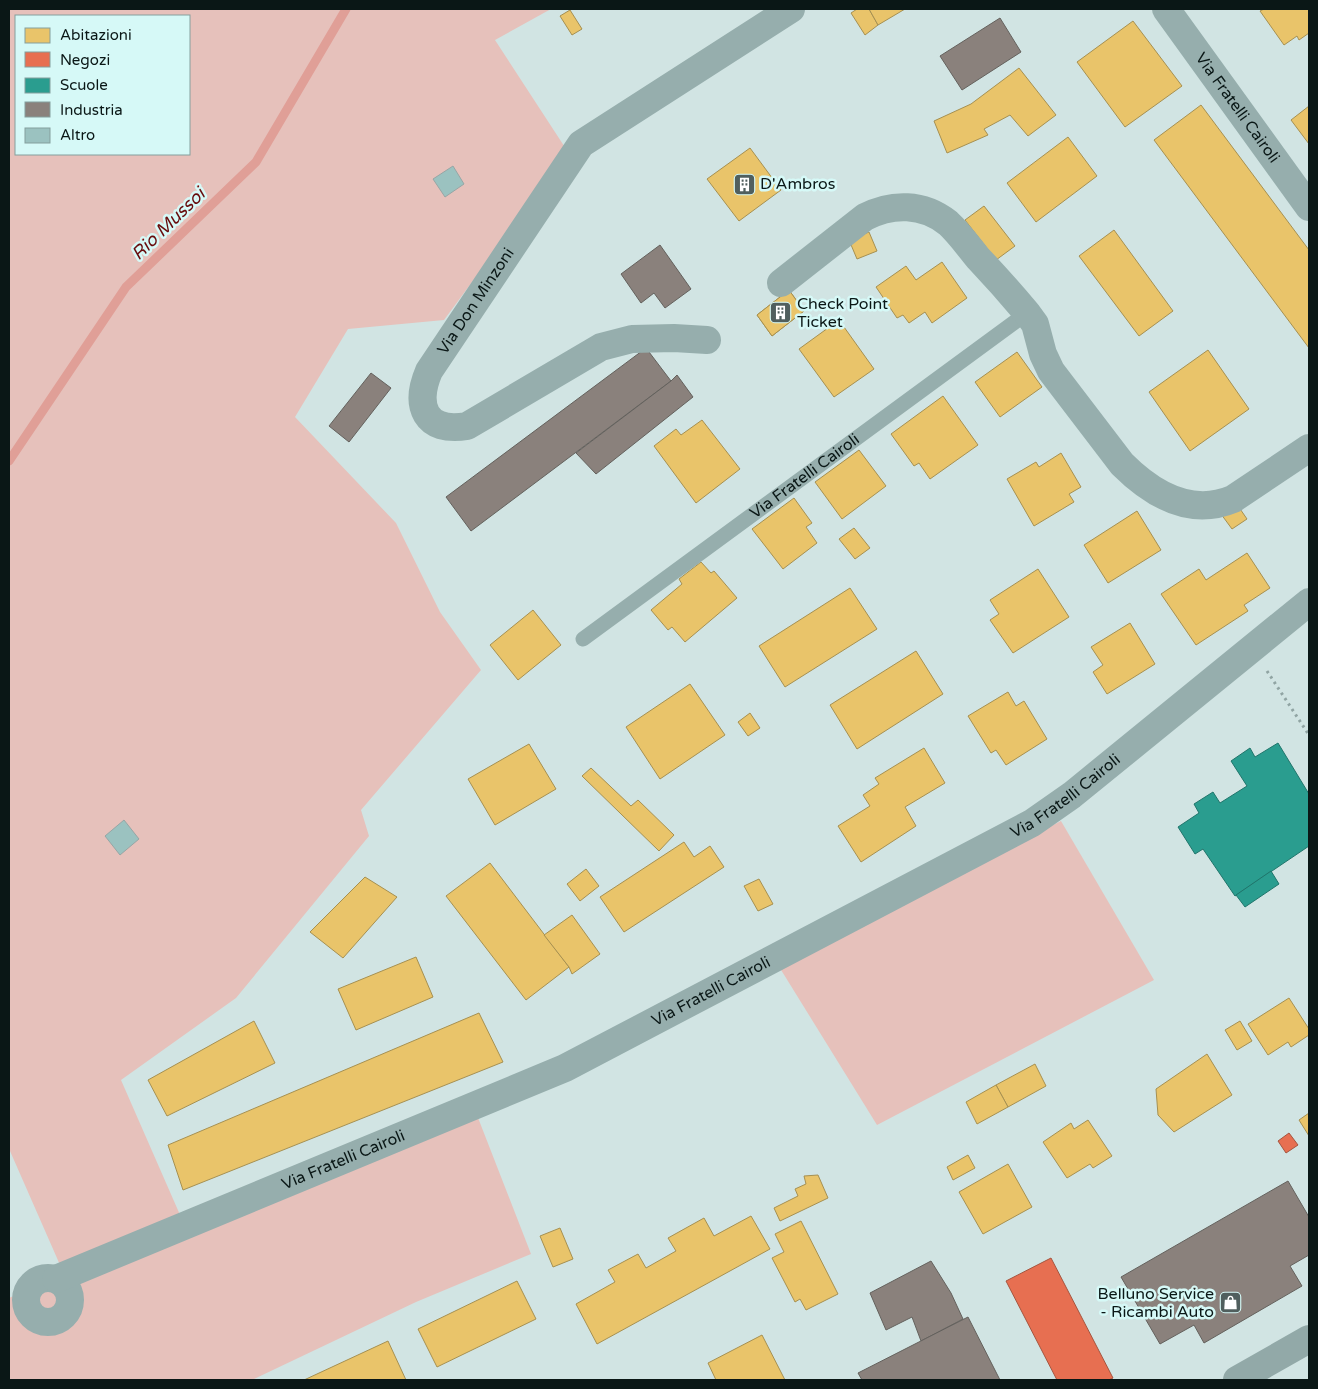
<svg xmlns="http://www.w3.org/2000/svg" width="1318" height="1389" font-family="'Varela Round',sans-serif">
<style>
.green{fill:#e6c1bb;fill-rule:evenodd}
.homes{fill:#e9c46a;stroke:#a69051}
.shops{fill:#e76f51;stroke:#a5553f}
.schools{fill:#2a9d8f;stroke:#20756b}
.industry{fill:#8a817c;stroke:#64615d}
.lines{fill:none;stroke-linecap:round;stroke-linejoin:round}
.stream{stroke:#e09f97;stroke-width:9}
.building{fill:#9bc2c0;stroke:#97a6a5}
.path{stroke:#90a4a3;stroke-width:3;stroke-dasharray:2.5 4;stroke-linecap:butt}
.service{stroke:#96aead;stroke-width:15}
.minor{stroke:#96aead;stroke-width:28}
.primary{stroke:#92a9a8;stroke-width:28}
.labels{text-anchor:middle;dominant-baseline:central;stroke-width:5;stroke-linejoin:round;paint-order:stroke}
.street-label{font-size:16px;fill:#0a1716;stroke:#d6f9f7}
.poi-label{font-size:16px;fill:#0a1716;stroke:#d6f9f7;text-anchor:start}
.water-label{font-size:18px;font-style:italic;fill:#680b0c;stroke:#d6f9f7}
</style>
<rect width="100%" height="100%" fill="#d1e4e3"/>
<g class="green">
<path d="M9 9H551L495 40 568 152 444 320 348 329 295 417 396 523 440 612 481 670 361 810 369 836 236 998 121 1080 184 1224 475 1110 531 1254 416 1302 252 1380H9V1298L64 1274 10 1151 9 1152V1006L10 1005 9 1002ZM16 16H189V154H16Z"/>
<polygon points="1061,821 1154,980 877,1125 778,965"/>
</g>
<g class="homes">
<polygon points="857,9 869,9 878,25 865,35 851,13"/>
<polygon points="869,9 905,9 878,25"/>
<polygon points="1264,9 1309,9 1309,33 1299,40 1297,36 1284,45 1260,11"/>
<polygon points="570,10 582,29 572,35 560,16"/>
<polygon points="1133,21 1182,86 1125,127 1077,62"/>
<polygon points="1019,68 1056,115 1028,136 1010,115 984,129 988,135 947,153 934,121 971,104"/>
<polygon points="1201,105 1309,250 1309,348 1154,140"/>
<polygon points="1309,106 1309,144 1291,120"/>
<polygon points="1068,137 1097,176 1036,222 1007,183"/>
<polygon points="750,148 781,190 739,221 707,179"/>
<polygon points="984,206 1015,246 996,260 965,220"/>
<polygon points="1114,230 1173,311 1139,336 1079,256"/>
<polygon points="869,232 877,251 857,259 849,240"/>
<polygon points="942,262 967,298 932,323 925,312 909,323 903,315 897,318 876,287 906,266 916,280"/>
<polygon points="789,290 804,311 772,336 757,315"/>
<polygon points="789,290 804,311 772,336 757,315"/>
<polygon points="839,320 874,369 834,397 799,349"/>
<polygon points="1208,350 1249,409 1190,451 1149,392"/>
<polygon points="1017,352 1042,387 1000,417 975,382"/>
<polygon points="943,396 978,445 930,479 919,463 914,466 891,434"/>
<polygon points="702,420 740,469 696,503 654,446 676,429 681,435"/>
<polygon points="859,450 886,486 842,519 815,482"/>
<polygon points="1061,453 1081,487 1069,494 1074,502 1034,526 1007,479 1036,462 1039,467"/>
<polygon points="794,498 812,523 806,527 817,543 783,569 752,529"/>
<polygon points="1236,503 1247,519 1232,529 1221,514"/>
<polygon points="1137,511 1161,550 1108,583 1084,545"/>
<polygon points="854,528 870,548 855,559 839,539"/>
<polygon points="1247,553 1270,588 1244,605 1248,611 1196,645 1161,594 1199,569 1206,580"/>
<polygon points="701,562 711,573 714,571 737,598 685,642 672,627 668,630 651,610 682,584 679,579"/>
<polygon points="1038,569 1069,617 1013,653 990,620 999,614 990,600"/>
<polygon points="850,588 877,629 785,687 759,646"/>
<polygon points="533,610 561,645 518,680 490,645"/>
<polygon points="1130,623 1155,664 1107,694 1093,672 1103,665 1091,647"/>
<polygon points="916,651 943,694 857,749 830,705"/>
<polygon points="690,684 725,735 660,779 626,727"/>
<polygon points="1008,692 1016,706 1024,701 1047,739 1006,765 996,750 991,753 968,716"/>
<polygon points="750,713 760,728 748,736 738,722"/>
<polygon points="529,744 556,789 495,825 468,779"/>
<polygon points="924,748 945,783 905,807 916,826 861,862 838,826 870,806 863,795 879,784 875,778"/>
<polygon points="591,768 631,806 638,800 674,835 659,851 582,776"/>
<polygon points="684,842 694,857 710,846 724,867 624,932 600,897"/>
<polygon points="490,863 569,967 526,1000 446,896"/>
<polygon points="586,869 599,886 580,901 567,884"/>
<polygon points="365,877 397,897 343,958 310,932"/>
<polygon points="759,879 773,904 758,911 744,886"/>
<polygon points="572,915 600,954 572,974 569,967 544,935"/>
<polygon points="416,957 433,997 356,1030 338,989"/>
<polygon points="1289,998 1309,1029 1309,1035 1291,1047 1288,1042 1268,1055 1248,1024"/>
<polygon points="479,1013 503,1062 183,1190 168,1145"/>
<polygon points="254,1021 275,1063 167,1116 148,1080"/>
<polygon points="1240,1021 1252,1041 1237,1050 1225,1030"/>
<polygon points="1207,1054 1232,1095 1174,1132 1158,1115 1156,1089"/>
<polygon points="1035,1064 1046,1086 1008,1107 996,1085"/>
<polygon points="996,1085 1008,1107 977,1124 966,1102"/>
<polygon points="1309,1113 1309,1136 1299,1120"/>
<polygon points="1088,1120 1112,1156 1093,1168 1090,1164 1067,1178 1043,1142 1071,1123 1074,1129"/>
<polygon points="968,1155 975,1168 953,1180 947,1167"/>
<polygon points="1008,1164 1032,1207 983,1234 959,1192"/>
<polygon points="818,1175 828,1198 780,1221 774,1208 798,1196 795,1189 806,1184 804,1176"/>
<polygon points="751,1216 770,1249 597,1344 576,1304 615,1282 608,1270 638,1254 646,1268 676,1251 668,1238 704,1218 714,1236"/>
<polygon points="801,1221 838,1294 806,1310 800,1299 795,1302 772,1258 784,1252 775,1234"/>
<polygon points="560,1228 573,1259 553,1267 540,1236"/>
<polygon points="517,1281 536,1319 437,1367 418,1329"/>
<polygon points="762,1335 785,1380 716,1380 708,1363"/>
<polygon points="388,1341 406,1380 304,1380"/>
</g>
<g class="shops">
<polygon points="1289,1133 1298,1145 1286,1153 1278,1141"/>
<polygon points="1051,1258 1113,1378 1109,1380 1057,1380 1006,1281"/>
</g>
<g class="schools">
<polygon points="1278,743 1309,794 1309,846 1235,896 1203,849 1195,854 1178,827 1199,813 1194,804 1213,792 1220,803 1247,786 1231,761 1250,748 1255,757"/>
<polygon points="1271,871 1279,884 1245,907 1236,895"/>
</g>
<g class="industry">
<polygon points="1000,18 1021,52 962,90 940,56"/>
<polygon points="660,245 691,289 665,308 654,293 641,303 621,274"/>
<polygon points="646,348 671,381 471,531 446,497"/>
<polygon points="371,373 391,388 349,442 329,426"/>
<polygon points="677,375 693,397 596,474 576,453 671,381"/>
<polygon points="1288,1181 1309,1217 1309,1255 1290,1266 1302,1286 1204,1343 1194,1325 1160,1344 1121,1277"/>
<polygon points="931,1261 951,1293 963,1319 921,1341 912,1317 886,1330 870,1293"/>
<polygon points="968,1317 1000,1380 862,1380 858,1373"/>
</g>
<g class="lines">
<polyline class="stream" points="9,461 126,287 256,162 346,9"/>
</g>
<g class="building">
<polygon points="453,166 464,184 445,197 433,179"/>
<polygon points="124,820 139,839 120,855 105,836"/>
</g>
<g class="lines">
<polyline class="path" points="1267,671 1309,735"/>
<path class="service" id="s1" d="M583 639 1027 313"/>
<g class="minor">
<path id="s2" d="M1166 9 1309 207"/>
<path d="M781 283 865 217C892 203 923 203 948 223 959 233 969 247 978 258 995 276 1011 294 1027 313L1035 324 1043 354 1051 371 1122 464C1152 494 1190 517 1233 499L1309 448"/>
<path id="s3" d="M707 340 674 338 632 339 601 347 467 426C425 433 414 406 429 371L581 144 791 9"/>
<circle cx="48" cy="1300" r="22"/>
<path id="s4" d="M56 1279 565 1068 1032 823 1072 795 1309 602"/>
</g>
<polyline class="primary" points="1237,1380 1309,1339"/>
</g>
<defs>
<symbol id="building-square" viewBox="-11 -11 22 22"><rect x="-9" y="-9" width="18" height="18" rx="4" fill="#505f5e" stroke="#d6f9f7"/><path d="M-4-6H4V6H1V3H-1V6H-4ZM-2.5-4.3h1.7v1.8h-1.7ZM.8-4.3h1.7v1.8H.8ZM-2.5-1h1.7V.8h-1.7ZM.8-1h1.7V.8H.8Z" fill="#fff"/></symbol>
<symbol id="shop-square" viewBox="-11 -11 22 22"><rect x="-9" y="-9" width="18" height="18" rx="4" fill="#505f5e" stroke="#d6f9f7"/><path d="M-5-2.5h2.3a2.7 3.5 0 0 1 5.4 0H5L5.5 6h-11ZM-1.5-2.5h3a1.5 2.3 0 0 0-3 0Z" fill="#fff"/></symbol>
</defs>
<g fill-rule="evenodd">
<use href="#building-square" x="732" y="172" width="25" height="25"/>
<use href="#building-square" x="768" y="300" width="25" height="25"/>
<use href="#shop-square" x="1218" y="1290" width="25" height="25"/>
</g>
<g class="labels">
<g class="street-label">
<text stroke="none"><textPath href="#s2" startOffset="122">Via Fratelli Cairoli</textPath></text>
<text stroke="none"><textPath href="#s3" startOffset="436">Via Don Minzoni</textPath></text>
<text stroke="none"><textPath href="#s1" startOffset="275">Via Fratelli Cairoli</textPath></text>
<text stroke="none"><textPath href="#s4" startOffset="1121">Via Fratelli Cairoli</textPath></text>
<text stroke="none"><textPath href="#s4" startOffset="716">Via Fratelli Cairoli</textPath></text>
<text stroke="none"><textPath href="#s4" startOffset="311">Via Fratelli Cairoli</textPath></text>
</g>
<g class="poi-label">
<text x="760" y="184">D'Ambros</text>
<text x="797" y="304">Check Point<tspan x="797" dy="18">Ticket</tspan></text>
<text x="1214" y="1294" text-anchor="end">Belluno Service<tspan x="1214" dy="18">- Ricambi Auto</tspan></text>
</g>
<g class="water-label">
<text transform="translate(168 224) rotate(-44)">Rio Mussoi</text>
</g>
</g>
<rect width="1318" height="1389" fill="none" stroke="#0a1716" stroke-width="20"/>
<rect x="15" y="15" width="175" height="140" fill="#d6f9f7" stroke="#849f9d"/>
<rect x="25" y="28" width="25" height="15" fill="#e9c46a" stroke="#849f9d"/>
<text x="60" y="40" font-size="15" fill="#0a1716">Abitazioni</text>
<rect x="25" y="52" width="25" height="15" fill="#e76f51" stroke="#849f9d"/>
<text x="60" y="65" font-size="15" fill="#0a1716">Negozi</text>
<rect x="25" y="78" width="25" height="15" fill="#2a9d8f" stroke="#849f9d"/>
<text x="60" y="90" font-size="15" fill="#0a1716">Scuole</text>
<rect x="25" y="102" width="25" height="15" fill="#8a817c" stroke="#849f9d"/>
<text x="60" y="115" font-size="15" fill="#0a1716">Industria</text>
<rect x="25" y="128" width="25" height="15" fill="#9bc2c0" stroke="#849f9d"/>
<text x="60" y="140" font-size="15" fill="#0a1716">Altro</text>
</svg>
